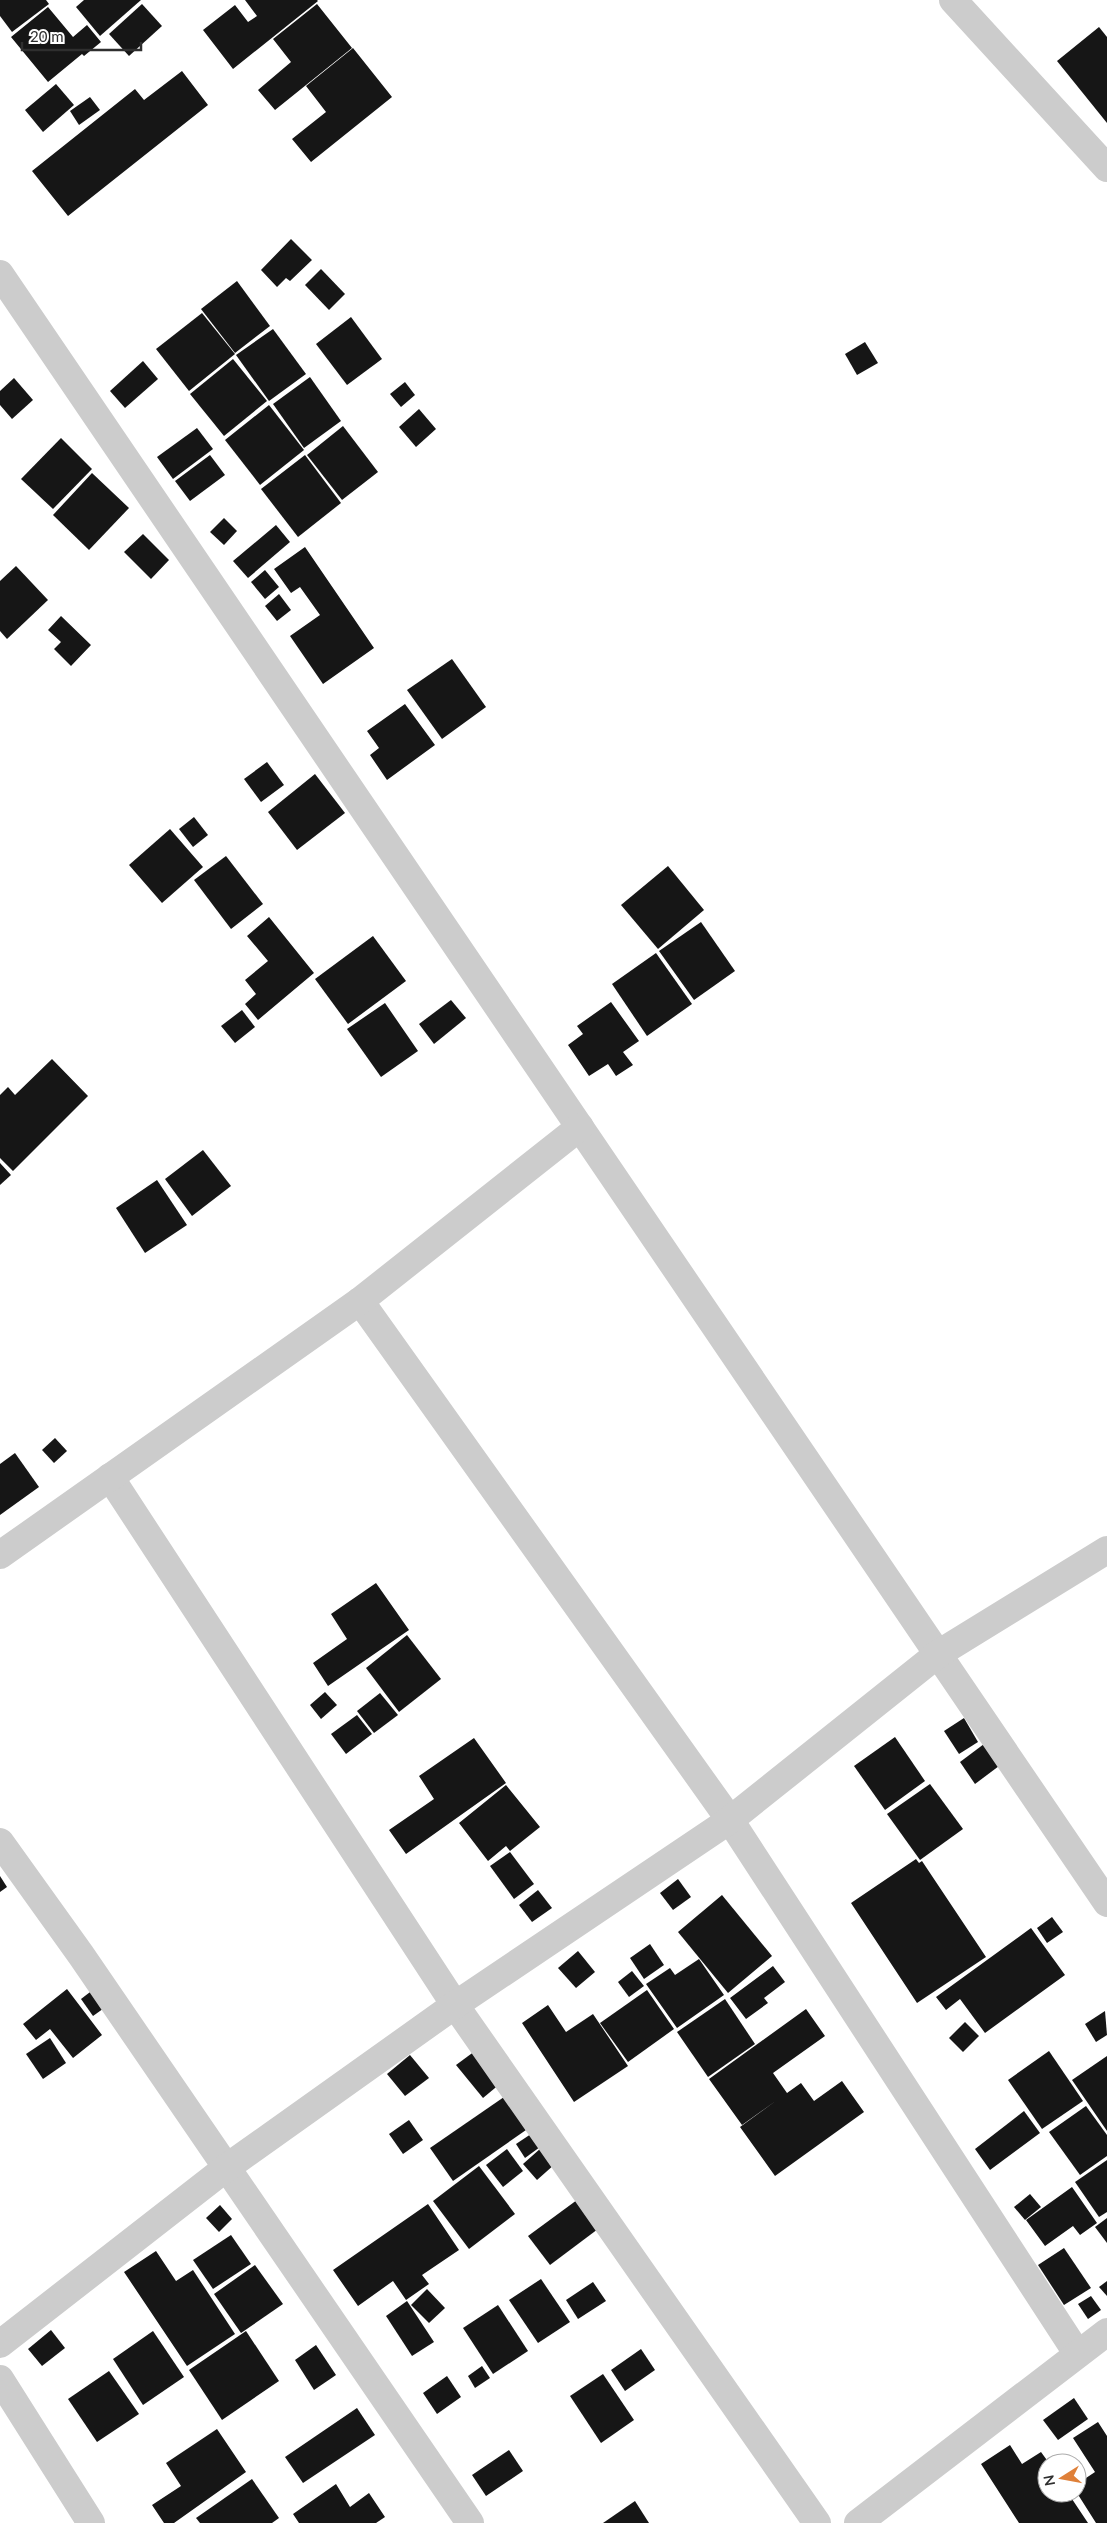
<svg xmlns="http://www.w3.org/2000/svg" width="1107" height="2523" font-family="Lato,sans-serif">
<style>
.building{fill:#161616}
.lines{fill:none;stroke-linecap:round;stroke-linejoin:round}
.street{stroke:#ccc;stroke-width:28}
</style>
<rect width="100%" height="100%" fill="#fff"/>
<g class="building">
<polygon points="0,0 46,0 49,4 12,32 0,16"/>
<polygon points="84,0 141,0 100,36 76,7"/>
<polygon points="245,0 317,0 318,1 233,69 203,30 235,5 248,22 257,16"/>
<polygon points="142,4 162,26 129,56 109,34"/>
<polygon points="317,4 352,48 275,110 258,90 291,62 273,39"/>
<polygon points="48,7 73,37 87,25 101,42 84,56 82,54 48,82 11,37"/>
<polygon points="1099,27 1107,37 1107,123 1057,61"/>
<polygon points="353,48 392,97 311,162 292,139 326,112 306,86"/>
<polygon points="182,71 208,105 68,216 32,171 135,89 144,100"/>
<polygon points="56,84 74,105 43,132 25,110"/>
<polygon points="90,97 100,110 79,125 70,111"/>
<polygon points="291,239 312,260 290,281 286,278 277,287 261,270"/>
<polygon points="321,269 345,294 329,310 305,285"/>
<polygon points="237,281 270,326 235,353 201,309"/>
<polygon points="202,313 235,354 189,391 156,349"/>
<polygon points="351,317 382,359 347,385 316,344"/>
<polygon points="273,329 306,374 269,401 236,355"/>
<polygon points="865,342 878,363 857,375 845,354"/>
<polygon points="233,359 267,401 224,436 190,394"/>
<polygon points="143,361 158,379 125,408 110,391"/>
<polygon points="310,377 341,421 304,448 273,404"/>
<polygon points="14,378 33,400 12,419 0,405 0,391"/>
<polygon points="405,382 415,395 401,407 390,394"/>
<polygon points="269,405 304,450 260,485 225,440"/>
<polygon points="419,409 436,429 416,447 399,427"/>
<polygon points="343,426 378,472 342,500 307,455"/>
<polygon points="197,428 213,449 173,479 157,457"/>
<polygon points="61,438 92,469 53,509 21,479"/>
<polygon points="210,455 225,475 190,501 175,481"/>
<polygon points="305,455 341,503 298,537 261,489"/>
<polygon points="92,473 129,508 89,550 53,515"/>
<polygon points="224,518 237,531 224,545 210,532"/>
<polygon points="276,525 290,542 248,578 233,561"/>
<polygon points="143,534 169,560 151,579 124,552"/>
<polygon points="305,547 374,648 323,684 290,636 320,615 300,587 291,593 274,569"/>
<polygon points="16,566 48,600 7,639 0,631 0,581"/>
<polygon points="265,570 279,587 265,599 251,582"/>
<polygon points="279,594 291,610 277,621 265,606"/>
<polygon points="61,616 91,645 71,666 54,649 61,642 48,630"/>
<polygon points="452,659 486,707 442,739 407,690"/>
<polygon points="405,704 435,745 387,780 370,755 379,748 367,731"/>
<polygon points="267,762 284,785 261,802 244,779"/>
<polygon points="315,774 345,813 297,850 268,812"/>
<polygon points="194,817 208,835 193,847 179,829"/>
<polygon points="170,829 203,867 162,903 129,865"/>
<polygon points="226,856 263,904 231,929 194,880"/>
<polygon points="668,866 704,910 658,949 621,905"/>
<polygon points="269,917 314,973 258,1020 245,1004 256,994 245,980 268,961 247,936"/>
<polygon points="701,922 735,971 694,1000 659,951"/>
<polygon points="373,936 406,981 348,1024 315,979"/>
<polygon points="656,953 692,1004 647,1036 612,984"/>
<polygon points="451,1000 466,1018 434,1044 419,1024"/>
<polygon points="611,1002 639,1041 623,1052 633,1065 616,1076 608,1064 589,1076 568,1045 583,1034 577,1026"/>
<polygon points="385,1003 418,1051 381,1077 347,1029"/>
<polygon points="242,1010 255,1027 235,1043 221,1026"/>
<polygon points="52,1059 88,1096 13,1171 0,1158 0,1095 8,1087 15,1095"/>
<polygon points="203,1150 231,1186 192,1216 165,1179"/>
<polygon points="0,1163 11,1175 0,1185"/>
<polygon points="157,1180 187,1225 145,1253 116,1208"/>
<polygon points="55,1438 67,1451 54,1463 42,1450"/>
<polygon points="15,1453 39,1487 0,1515 0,1464"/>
<polygon points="376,1583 409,1630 328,1686 313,1663 347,1639 331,1614"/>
<polygon points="407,1635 441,1679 399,1712 366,1668"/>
<polygon points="325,1692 337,1705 321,1719 310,1705"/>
<polygon points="380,1693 398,1715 374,1733 357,1711"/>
<polygon points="357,1715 372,1734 346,1754 331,1734"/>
<polygon points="964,1718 978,1742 959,1754 944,1731"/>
<polygon points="895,1737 925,1781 885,1810 854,1766"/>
<polygon points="474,1738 506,1783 406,1854 389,1830 434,1799 419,1776"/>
<polygon points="984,1744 999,1766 975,1784 960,1762"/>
<polygon points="930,1784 963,1829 920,1860 887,1814"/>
<polygon points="506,1785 540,1827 510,1851 506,1846 488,1861 459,1823"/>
<polygon points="510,1852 534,1884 514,1899 490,1866"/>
<polygon points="916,1859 919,1863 922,1861 986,1957 917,2003 851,1903"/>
<polygon points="0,1876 7,1887 0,1892"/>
<polygon points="678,1879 691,1897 673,1910 660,1893"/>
<polygon points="538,1890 552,1908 532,1922 519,1905"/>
<polygon points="722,1895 772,1956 728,1993 678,1932"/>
<polygon points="1052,1917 1063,1932 1047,1943 1037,1928"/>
<polygon points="1031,1928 1065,1975 985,2033 960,1999 946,2010 936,1997"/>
<polygon points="650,1944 664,1965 644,1979 630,1958"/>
<polygon points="578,1951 595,1972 576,1988 558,1968"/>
<polygon points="699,1959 724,1995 677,2028 646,1984 670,1968 675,1975"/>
<polygon points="773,1966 785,1982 764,1998 768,2003 746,2019 730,1998"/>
<polygon points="632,1971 644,1986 629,1997 618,1982"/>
<polygon points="67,1989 102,2035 73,2058 50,2029 36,2040 23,2024"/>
<polygon points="94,1989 107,2006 93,2016 81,1999"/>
<polygon points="647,1990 674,2029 628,2062 600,2023"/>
<polygon points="725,1999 755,2044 708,2077 677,2032"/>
<polygon points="548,2005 566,2032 593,2014 628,2066 574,2102 522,2023"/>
<polygon points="806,2009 825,2036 773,2073 787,2093 801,2083 814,2101 842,2081 864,2112 775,2176 740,2127 777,2100 742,2125 709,2079"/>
<polygon points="1105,2011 1107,2035 1096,2042 1085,2024"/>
<polygon points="965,2022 979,2036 963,2052 949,2038"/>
<polygon points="50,2038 66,2063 43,2079 26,2054"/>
<polygon points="475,2051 501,2083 483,2098 456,2065"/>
<polygon points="1049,2051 1083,2101 1042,2129 1008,2080"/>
<polygon points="410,2055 429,2078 405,2096 387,2074"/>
<polygon points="1107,2056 1107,2131 1072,2080"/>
<polygon points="504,2097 526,2130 453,2181 430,2148"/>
<polygon points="1086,2106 1107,2135 1107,2156 1080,2175 1049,2132"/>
<polygon points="1024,2111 1040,2133 990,2170 975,2149"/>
<polygon points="409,2120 423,2140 403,2154 389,2134"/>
<polygon points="531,2134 540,2147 525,2158 516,2144"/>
<polygon points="541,2148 555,2164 537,2180 523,2164"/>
<polygon points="507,2149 523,2171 503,2187 486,2165"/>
<polygon points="1107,2160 1107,2212 1099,2217 1075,2182"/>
<polygon points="479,2166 515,2214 469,2249 433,2201"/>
<polygon points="1072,2187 1097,2223 1080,2235 1073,2226 1045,2246 1026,2220"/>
<polygon points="1030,2194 1041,2207 1025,2220 1014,2207"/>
<polygon points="577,2200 598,2229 550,2265 528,2236"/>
<polygon points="428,2204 459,2250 422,2275 429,2284 406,2300 393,2281 358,2306 333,2270"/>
<polygon points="220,2205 232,2219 219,2232 206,2218"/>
<polygon points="1107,2218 1107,2243 1095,2227"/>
<polygon points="231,2235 251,2264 213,2289 193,2260"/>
<polygon points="1064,2248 1091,2288 1064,2305 1038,2265"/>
<polygon points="156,2251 176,2281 193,2270 235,2334 187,2366 124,2272"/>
<polygon points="255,2265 283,2304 241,2333 214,2294"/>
<polygon points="541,2279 570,2322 538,2343 509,2300"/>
<polygon points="1107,2281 1107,2296 1099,2287"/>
<polygon points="593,2282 606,2301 578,2319 566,2300"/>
<polygon points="427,2289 445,2308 429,2323 411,2305"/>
<polygon points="1091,2296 1101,2310 1088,2319 1078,2304"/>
<polygon points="407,2301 434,2342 412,2356 386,2316"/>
<polygon points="498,2305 528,2351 493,2374 463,2328"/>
<polygon points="51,2330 65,2348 42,2366 28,2349"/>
<polygon points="153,2331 184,2377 143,2405 113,2359"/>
<polygon points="246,2331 279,2381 222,2420 189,2370"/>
<polygon points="316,2345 336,2375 314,2390 295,2360"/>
<polygon points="641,2349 655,2370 625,2391 611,2370"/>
<polygon points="482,2366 490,2378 475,2388 468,2376"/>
<polygon points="109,2371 139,2414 97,2442 68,2399"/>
<polygon points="603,2374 634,2420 601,2443 570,2396"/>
<polygon points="447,2376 461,2397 437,2414 423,2393"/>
<polygon points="1074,2398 1088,2419 1058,2440 1043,2420"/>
<polygon points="357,2408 375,2435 303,2483 285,2457"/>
<polygon points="1098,2422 1107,2436 1107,2523 1096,2523 1077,2493 1077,2484 1095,2472 1073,2438"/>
<polygon points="217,2429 246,2472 174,2523 164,2523 152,2505 181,2486 166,2463"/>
<polygon points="1010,2445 1022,2464 1041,2452 1049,2463 1047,2463 1047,2493 1068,2493 1088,2523 1019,2523 981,2464"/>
<polygon points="509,2450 523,2471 486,2496 472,2475"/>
<polygon points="252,2479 279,2518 272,2523 200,2523 196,2518"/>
<polygon points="336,2484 350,2507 369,2493 385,2517 376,2523 299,2523 293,2514"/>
<polygon points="635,2501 649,2523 603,2523"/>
</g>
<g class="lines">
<g class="street">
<polyline points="953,0 1107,168"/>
<polyline points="0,274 1107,1903"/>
<polyline points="360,1301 730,1820 1077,2353"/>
<polyline points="110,1477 455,2005 817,2523"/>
<polyline points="0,1555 360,1301 580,1127"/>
<polyline points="0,1842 81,1955 470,2523"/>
<polyline points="0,2344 226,2168 455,2005 730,1820 938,1654 1107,1550"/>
<polyline points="0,2379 91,2523"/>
<polyline points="858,2523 1107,2332"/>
</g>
</g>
<g transform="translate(1062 2478) rotate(259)"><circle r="24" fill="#ffffff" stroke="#acacac"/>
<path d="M0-4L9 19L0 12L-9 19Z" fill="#df8039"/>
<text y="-8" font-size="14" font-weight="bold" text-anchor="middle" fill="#2f2f2f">N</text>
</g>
<path d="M22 42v8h119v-8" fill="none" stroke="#2f2f2f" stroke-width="2.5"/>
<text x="30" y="42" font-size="15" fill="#2f2f2f" stroke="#ffffff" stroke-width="4" paint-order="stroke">20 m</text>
</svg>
